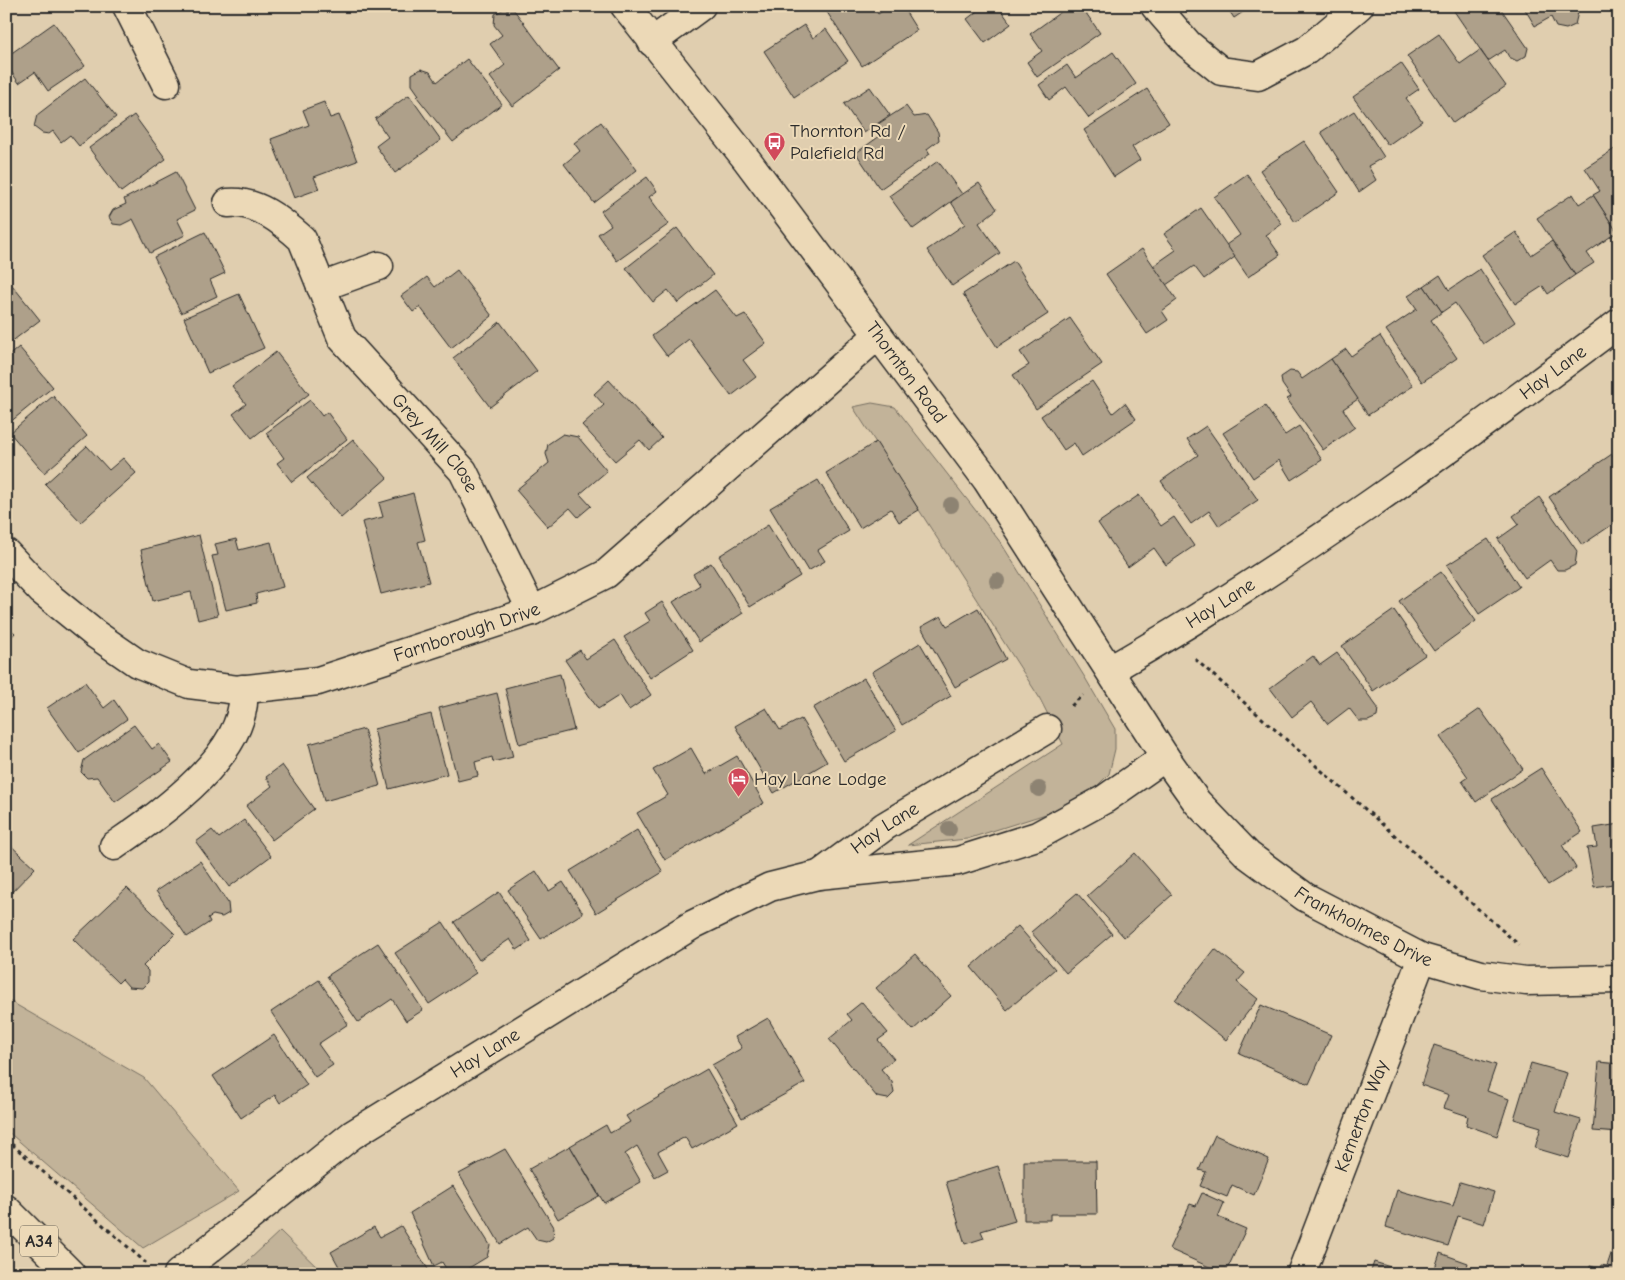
<svg xmlns="http://www.w3.org/2000/svg" width="1625" height="1280" font-family="'Comic Neue',sans-serif">
<style>
.green{fill:#c2b399;stroke:#766f62}
.building{fill:#aea08a;stroke:#2b2b2b}
.lines{fill:none;stroke-linecap:round;stroke-linejoin:round}
.minor-casing{stroke:#2b2b2b;stroke-width:31}
.highway-casing{stroke:#2b2b2b;stroke-width:31}
.path{stroke:#2b2b2b;stroke-width:3;stroke-dasharray:4 4;stroke-linecap:butt}
.minor{stroke:#ecd9b7;stroke-width:28}
.highway{stroke:#ecd9b7;stroke-width:28}
.tree{fill:#8d8372}
.labels{text-anchor:middle;dominant-baseline:central;stroke-width:4;stroke-linejoin:round;paint-order:stroke}
.shield{fill:#ecd9b7;stroke:#655f55;stroke-width:1}
.shield-label{font-size:18px;font-weight:bold;fill:#2b2b2b}
.poi-label{font-size:19px;fill:#2b2b2b;stroke:#ecd9b7;text-anchor:start}
.street-label{font-size:19px;fill:#2b2b2b;stroke:#ecd9b7}
</style>
<rect width="100%" height="100%" fill="#e0ceaf"/>
<filter id="ink" filterUnits="userSpaceOnUse"><feTurbulence type="fractalNoise" baseFrequency=".02" numOctaves="2"/><feDisplacementMap in="SourceGraphic" scale="10" xChannelSelector="R" yChannelSelector="G"/><feConvolveMatrix kernelMatrix="1 2 1 2 8 2 1 2 1" color-interpolation-filters="sRGB"/></filter>
<g filter="url(#ink)">
<g class="green">
<polygon points="872,403 895,407 1001,543 1084,676 1115,729 1115,749 1109,774 1096,787 1049,813 967,839 908,845 1063,744 1039,697 853,407"/>
<polygon points="6,999 144,1078 239,1191 143,1248 6,1130"/>
<polygon points="280,1231 324,1274 234,1274"/>
</g>
<g class="building">
<polygon points="823,6 873,6 878,14 890,6 902,6 917,30 862,66"/>
<polygon points="984,6 998,6 1011,24 985,43 967,19"/>
<polygon points="1069,6 1081,6 1100,33 1037,77 1027,62 1042,51 1030,34"/>
<polygon points="1226,6 1252,6 1234,18"/>
<polygon points="1461,6 1499,6 1528,48 1526,56 1517,61 1509,57 1505,50 1488,61 1454,11"/>
<polygon points="1523,6 1575,6 1578,12 1575,25 1566,29 1556,27 1551,17 1535,26"/>
<polygon points="504,9 514,10 559,70 512,106 490,77 505,65 490,44 502,35 494,25 495,14"/>
<polygon points="54,23 85,66 48,91 35,72 19,83 6,64 6,57"/>
<polygon points="804,25 813,38 826,29 848,61 794,97 764,51"/>
<polygon points="1439,34 1460,64 1480,50 1506,86 1453,123 1407,56"/>
<polygon points="1113,52 1136,84 1089,118 1066,87 1049,100 1039,85 1067,65 1076,78"/>
<polygon points="467,59 502,104 453,142 417,97 419,95 412,85 412,74 421,69 430,72 437,82"/>
<polygon points="1401,63 1419,89 1406,98 1422,121 1388,145 1353,97"/>
<polygon points="85,78 116,117 79,146 70,135 61,142 53,131 49,134 42,133 34,127 37,115"/>
<polygon points="870,87 890,115 864,133 844,104"/>
<polygon points="1147,89 1169,123 1132,147 1140,160 1114,177 1084,130"/>
<polygon points="409,95 441,140 395,173 376,146 388,137 375,119"/>
<polygon points="324,102 330,118 339,115 357,161 314,177 319,189 294,198 271,139 309,125 303,110"/>
<polygon points="906,106 914,117 927,115 938,132 939,140 927,149 930,154 880,189 856,153 884,133 878,124"/>
<polygon points="1354,111 1384,157 1368,166 1376,180 1359,192 1321,132"/>
<polygon points="134,115 166,159 121,192 89,148"/>
<polygon points="601,122 637,170 594,203 564,164 580,151 574,143"/>
<polygon points="1304,141 1339,192 1295,222 1260,170"/>
<polygon points="1619,146 1619,231 1617,232 1593,195 1600,191 1585,168"/>
<polygon points="938,161 962,194 913,229 889,196"/>
<polygon points="176,172 195,210 177,219 185,235 150,253 133,219 121,225 113,224 109,217 113,210 126,204 124,199"/>
<polygon points="1247,174 1282,224 1266,235 1280,255 1248,277 1226,245 1240,235 1214,197"/>
<polygon points="647,177 657,191 649,197 669,224 617,261 598,234 611,225 601,211"/>
<polygon points="979,183 997,209 979,223 1000,253 952,286 927,250 965,224 951,202"/>
<polygon points="1573,194 1579,204 1593,195 1617,232 1587,253 1594,263 1575,275 1537,218"/>
<polygon points="1201,208 1235,257 1204,279 1194,266 1166,285 1153,266 1176,250 1164,234"/>
<polygon points="677,228 713,275 678,303 668,290 653,302 626,268"/>
<polygon points="205,232 225,273 210,280 217,296 181,313 154,257"/>
<polygon points="1516,232 1531,255 1552,241 1575,275 1548,294 1543,286 1515,304 1482,255"/>
<polygon points="1142,249 1177,300 1162,311 1168,320 1147,334 1106,274"/>
<polygon points="1014,261 1048,314 997,347 963,294"/>
<polygon points="1480,269 1515,322 1483,344 1455,303 1442,312 1424,286 1440,275 1449,290"/>
<polygon points="457,270 492,316 451,348 420,307 413,312 401,296 427,277 435,287"/>
<polygon points="8,280 40,320 6,346 6,282"/>
<polygon points="1424,286 1442,312 1431,320 1457,358 1422,382 1386,330 1417,309 1408,296"/>
<polygon points="715,290 737,318 745,314 766,343 743,360 756,377 731,396 689,339 667,356 652,336"/>
<polygon points="239,294 264,348 208,373 184,318"/>
<polygon points="1070,318 1102,364 1036,409 1013,375 1029,365 1020,352"/>
<polygon points="500,322 537,371 490,407 453,358"/>
<polygon points="1380,336 1413,386 1368,415 1331,359 1346,349 1351,356"/>
<polygon points="19,347 53,387 9,423 6,419 6,358"/>
<polygon points="276,352 309,394 252,438 233,414 246,404 232,386"/>
<polygon points="1331,359 1358,399 1343,409 1355,427 1323,450 1287,399 1291,397 1282,384 1281,377 1290,371 1297,372 1302,379"/>
<polygon points="609,380 662,438 649,450 640,440 615,461 582,425 604,405 594,394"/>
<polygon points="1092,381 1113,413 1125,403 1136,419 1082,456 1074,443 1064,450 1041,416"/>
<polygon points="53,396 87,436 44,473 10,433"/>
<polygon points="310,400 322,416 327,412 347,439 292,482 277,463 284,458 266,433"/>
<polygon points="1265,406 1285,435 1299,426 1322,460 1291,480 1279,460 1253,478 1223,433"/>
<polygon points="1206,426 1258,500 1219,526 1209,511 1191,524 1161,481 1198,455 1187,439"/>
<polygon points="563,434 578,437 607,471 580,494 591,506 578,517 570,508 548,527 516,490 549,463 546,454 548,444"/>
<polygon points="353,439 387,478 341,518 307,478"/>
<polygon points="876,442 919,510 899,522 891,509 860,528 826,473"/>
<polygon points="87,446 109,470 123,458 136,473 81,522 45,484"/>
<polygon points="1612,454 1619,464 1619,501 1616,503 1619,507 1619,520 1582,545 1549,497"/>
<polygon points="818,480 849,531 818,550 825,561 808,571 770,508"/>
<polygon points="413,493 425,540 418,542 429,582 381,594 362,522 383,517 379,503"/>
<polygon points="1139,495 1161,526 1174,517 1194,546 1166,565 1154,548 1128,567 1098,523"/>
<polygon points="1539,497 1577,551 1575,565 1565,570 1557,570 1550,560 1525,578 1498,539 1519,524 1513,516"/>
<polygon points="768,525 800,576 750,607 719,556"/>
<polygon points="199,535 218,615 198,620 191,592 153,601 141,550"/>
<polygon points="236,539 239,550 271,542 283,587 256,594 257,603 226,610 212,556 218,555 215,544"/>
<polygon points="1488,539 1519,587 1479,614 1447,565"/>
<polygon points="711,563 743,613 699,642 673,602 700,585 693,574"/>
<polygon points="1441,572 1476,621 1434,651 1399,601"/>
<polygon points="662,602 693,650 650,678 624,637 650,621 645,613"/>
<polygon points="978,608 1006,659 955,687 921,627 941,616 947,626"/>
<polygon points="1394,610 1425,655 1373,691 1342,646"/>
<polygon points="6,625 15,633 6,643"/>
<polygon points="615,640 651,695 629,710 620,695 598,709 565,660 580,650 586,659"/>
<polygon points="920,643 951,696 902,725 872,672"/>
<polygon points="1337,653 1378,708 1377,717 1368,721 1359,721 1349,708 1328,724 1311,702 1292,717 1270,688 1313,656 1320,665"/>
<polygon points="560,674 574,730 519,744 505,688"/>
<polygon points="864,678 896,731 844,761 813,708"/>
<polygon points="85,682 104,708 114,700 127,719 79,753 47,708"/>
<polygon points="497,693 513,757 493,762 492,757 475,762 478,776 458,781 439,708"/>
<polygon points="766,708 780,730 801,719 827,762 774,793 735,726"/>
<polygon points="1480,709 1523,769 1476,802 1462,781 1468,777 1440,737"/>
<polygon points="431,714 447,774 389,789 374,729"/>
<polygon points="134,725 152,749 159,744 172,762 115,802 97,777 87,778 81,772 84,760"/>
<polygon points="364,729 380,786 324,801 309,744"/>
<polygon points="691,748 706,774 737,756 764,803 665,860 637,813 668,795 653,770"/>
<polygon points="282,765 314,809 272,840 246,806 272,786 266,777"/>
<polygon points="1541,768 1582,832 1562,845 1576,868 1548,885 1492,799"/>
<polygon points="244,820 271,856 229,887 196,842 212,830 219,838"/>
<polygon points="1619,824 1619,883 1594,887 1587,848 1597,847 1594,828"/>
<polygon points="637,830 663,872 596,913 570,871"/>
<polygon points="6,841 35,868 6,898"/>
<polygon points="1135,853 1172,895 1124,937 1087,896"/>
<polygon points="200,861 228,903 229,913 222,917 213,915 208,918 210,922 187,937 156,891"/>
<polygon points="536,871 549,891 563,882 583,913 541,939 508,890"/>
<polygon points="127,888 175,934 143,966 148,971 148,982 142,988 129,987 122,979 118,983 73,939"/>
<polygon points="499,892 531,941 517,950 510,939 479,960 454,922"/>
<polygon points="1077,893 1112,934 1066,973 1031,932"/>
<polygon points="443,922 476,973 429,1004 395,953"/>
<polygon points="1018,926 1055,969 1007,1010 971,967"/>
<polygon points="378,943 423,1010 406,1021 392,999 358,1022 327,976"/>
<polygon points="1215,949 1245,973 1237,982 1258,999 1226,1040 1175,1000"/>
<polygon points="915,954 951,996 913,1030 876,988"/>
<polygon points="319,980 348,1024 318,1044 333,1065 315,1077 271,1012"/>
<polygon points="862,1002 888,1033 878,1040 894,1059 881,1069 892,1082 894,1093 888,1099 877,1097 829,1039 852,1020 847,1014"/>
<polygon points="1261,1005 1331,1035 1309,1084 1239,1053"/>
<polygon points="768,1018 805,1083 742,1118 712,1065 742,1048 735,1037"/>
<polygon points="274,1035 307,1085 280,1103 275,1095 241,1118 213,1076"/>
<polygon points="1434,1045 1496,1065 1487,1091 1509,1099 1497,1136 1466,1125 1468,1116 1444,1108 1449,1095 1421,1085"/>
<polygon points="1599,1062 1619,1064 1619,1133 1593,1131"/>
<polygon points="1531,1063 1567,1073 1555,1112 1581,1120 1569,1158 1535,1148 1541,1127 1514,1119"/>
<polygon points="707,1069 738,1123 692,1149 685,1137 658,1152 668,1170 655,1177 637,1146 625,1154 641,1182 604,1203 570,1146 606,1125 610,1133 630,1122 626,1116"/>
<polygon points="1215,1135 1269,1159 1254,1195 1232,1185 1227,1197 1200,1186 1206,1172 1199,1170"/>
<polygon points="570,1146 599,1196 558,1219 529,1169"/>
<polygon points="505,1149 554,1227 553,1238 546,1242 537,1240 528,1227 500,1244 459,1174"/>
<polygon points="1024,1161 1096,1161 1097,1214 1050,1214 1050,1220 1024,1220"/>
<polygon points="998,1166 1015,1221 981,1231 984,1238 965,1244 946,1182"/>
<polygon points="1460,1182 1494,1192 1484,1224 1458,1216 1448,1246 1386,1227 1397,1190 1453,1206"/>
<polygon points="453,1186 490,1245 487,1257 459,1274 448,1272 442,1262 434,1266 410,1213"/>
<polygon points="1202,1193 1224,1203 1218,1217 1246,1229 1225,1274 1169,1249 1190,1204 1196,1206"/>
<polygon points="401,1226 431,1274 343,1274 331,1252 374,1227 380,1237"/>
<polygon points="1619,1228 1619,1249 1613,1248"/>
<polygon points="1613,1248 1619,1249 1619,1274 1588,1274 1590,1266 1600,1269 1601,1265 1607,1266"/>
<polygon points="1440,1253 1468,1263 1465,1274 1433,1274"/>
<polygon points="1374,1262 1413,1274 1370,1274"/>
</g>
<g class="lines">
<defs>
<g id="minor">
<polyline points="127,6 166,84"/>
<path id="s1" d="M625 6 747 160 987 480 1165 757 1197 802 1248 855 1305 897 1422 958 1481 975 1526 981 1619 979"/>
<polyline points="1155,6 1188,44 1221,71 1258,76 1307,50 1359,6"/>
<polyline points="652,42 701,6"/>
<path id="s2" d="M228 203C256 200 282 221 302 239L342 338 463 471 532 611"/>
<polyline points="321,287 379,266"/>
<path id="s3" d="M6 553 42 591 95 634 137 663 189 684 238 690 318 681 532 611 606 574 878 335"/>
<path id="s4" d="M1110 670C1288 568 1455 446 1619 323"/>
<path d="M114 846C160 814 250 753 243 689"/>
<path id="s5" d="M819 875 885 826 1047 729"/>
<path id="s6" d="M178 1274 352 1135 694 924 770 887 818 875 958 861 1037 836 1105 799 1165 757"/>
<path id="s7" d="M1301 1274 1422 958"/>
</g>
<polyline id="highway" points="6,1209 71,1274"/>
</defs>
<use href="#minor" class="minor-casing"/>
<use href="#highway" class="highway-casing"/>
<g class="path">
<polyline points="1195,659 1519,945"/>
<polyline points="1071,706 1083,695"/>
<polyline points="6,1139 146,1263"/>
</g>
<use href="#minor" class="minor"/>
<use href="#highway" class="highway"/>
</g>
<g class="tree">
<circle cx="951" cy="505" r="8"/>
<circle cx="997" cy="581" r="8"/>
<circle cx="1039" cy="789" r="8"/>
<circle cx="949" cy="829" r="8"/>
</g>
</g>
<defs>
<symbol id="bus-pin" viewBox="-11 -11 22 30"><path d="M0 17L-7.5 6A9.5 9.5 0 1 1 7.5 6Z" fill="#d1495b" stroke="#ecd9b7"/><path d="M-5-6H5V4H4V6H2V4H-2V6H-4V4H-5ZM-3.5-4V0h7V-4ZM-3.5 1.2v1.5H-2V1.2ZM2 1.2v1.5H3.5V1.2Z" fill="#fff"/></symbol>
<symbol id="hotel-pin" viewBox="-11 -11 22 30"><path d="M0 17L-7.5 6A9.5 9.5 0 1 1 7.5 6Z" fill="#d1495b" stroke="#ecd9b7"/><path d="M-6-4.5h1.5V1H6V5H4.5V3h-9V5H-6ZM-4 0a1.8 1.8 0 1 1 3.6 0ZM.5 0V-2.5h3Q6-2.5 6 0Z" fill="#fff"/></symbol>
</defs>
<g fill-rule="evenodd">
<use href="#bus-pin" x="762" y="130" width="25" height="34"/>
<use href="#hotel-pin" x="726" y="766" width="25" height="34"/>
</g>
<g class="labels">
<rect class="shield" x="20" y="1225.5" width="38" height="31" rx="4"/>
<g class="shield-label">
<text x="39" y="1241">A34</text>
</g>
<g class="poi-label">
<text x="790" y="131">Thornton Rd /<tspan x="790" dy="22">Palefield Rd</tspan></text>
<text x="754" y="779">Hay Lane Lodge</text>
</g>
<g class="street-label">
<text stroke="none"><textPath href="#s4" startOffset="534">Hay Lane</textPath></text>
<text stroke="none"><textPath href="#s1" startOffset="462">Thornton Road</textPath></text>
<text stroke="none"><textPath href="#s2" startOffset="332">Grey Mill Close</textPath></text>
<text stroke="none"><textPath href="#s4" startOffset="129">Hay Lane</textPath></text>
<text stroke="none"><textPath href="#s3" startOffset="514">Farnborough Drive</textPath></text>
<text stroke="none"><textPath href="#s5" startOffset="81">Hay Lane</textPath></text>
<text stroke="none"><textPath href="#s1" startOffset="1191">Frankholmes Drive</textPath></text>
<text stroke="none"><textPath href="#s6" startOffset="379">Hay Lane</textPath></text>
<text stroke="none"><textPath href="#s7" startOffset="169">Kemerton Way</textPath></text>
</g>
</g>
<rect width="1625" height="1280" fill="none" stroke="#ecd9b7" stroke-width="25"/>
<rect x="12" y="12" width="1600" height="1255" fill="none" stroke="#2b2b2b" stroke-width="2" filter="url(#ink)"/>
</svg>
